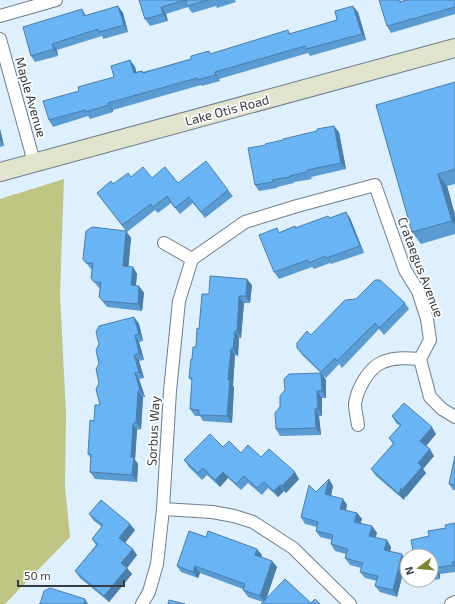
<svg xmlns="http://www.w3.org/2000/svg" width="455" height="604" font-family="'Exo 2',sans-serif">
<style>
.green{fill:#bfc684}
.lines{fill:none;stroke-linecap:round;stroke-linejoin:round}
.minor-casing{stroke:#6f7e8c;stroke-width:14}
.secondary-casing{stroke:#6f7e8c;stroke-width:20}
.minor{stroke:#fff;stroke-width:12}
.secondary{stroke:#e1e4cd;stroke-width:18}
.wall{fill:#5a9bd2}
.shaded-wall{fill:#4a7eab}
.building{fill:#69b4f4;stroke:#4a7eab}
.labels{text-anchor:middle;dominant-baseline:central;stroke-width:3.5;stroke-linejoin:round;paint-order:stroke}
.street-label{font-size:13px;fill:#353c42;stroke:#fff}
</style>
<rect width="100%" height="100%" fill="#deeffe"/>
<polygon class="green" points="64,179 60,294 66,414 65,486 70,537 5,604 0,604 0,199"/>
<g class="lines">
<defs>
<g id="minor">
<polyline points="0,16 56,0"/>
<polyline points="0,39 34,162"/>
<polyline points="192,259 245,222 297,206 375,185 405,270 418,291 427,319 430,340 420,359 430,397 442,409 455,417"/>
<path d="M358 425C357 418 355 410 355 404 357 389 369 367 383 362 395 357 408 358 420 359"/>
<polyline points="163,509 212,512 234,516 253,522 293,548 350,604"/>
<polyline points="142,604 149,592 157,564 163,509 170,391 179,301 192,259 164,243"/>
<polyline points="451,604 455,602"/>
</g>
<polyline id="secondary" points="0,172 455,48"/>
</defs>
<use href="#minor" class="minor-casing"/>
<use href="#secondary" class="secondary-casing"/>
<use href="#minor" class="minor"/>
<use href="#secondary" class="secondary"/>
</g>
<g class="wall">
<polygon points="139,0 235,0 236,2 217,8 216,6 192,13 188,7 166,14 168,21 150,26 145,19"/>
<polygon points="455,0 455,14 391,33 387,26"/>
<polygon points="118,6 123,13 128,32 103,39 102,36 57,50 58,56 35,62 31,56 86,16"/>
<polygon points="358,12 366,40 310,56 308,53 219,79 220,81 202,86 201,85 113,110 113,112 90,119 88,116 53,127 49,120 79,91 114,77 130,60 135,67 136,72 142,71 143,72 211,54 288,30 290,34 337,20"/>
<polygon points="455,82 455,184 447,186 455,215 455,234 421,244 412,232"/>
<polygon points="0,129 4,146 0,147"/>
<polygon points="339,132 346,169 311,177 312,179 294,182 294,183 277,187 277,188 259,191 255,185"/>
<polygon points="131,177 152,178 178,183 228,190 233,196 205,218 193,203 180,214 171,203 158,213 155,210 127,232 131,238 128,267 133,267 137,274 136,286 139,286 144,293 142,311 107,307 99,297 100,288 99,288 91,278 92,269 91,269 83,259 126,231 97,193 113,184"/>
<polygon points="330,218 350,218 364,253 331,264 330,263 314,269 312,267 279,279 274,272 280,232 295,226 296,228"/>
<polygon points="252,285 250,303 244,303 241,338 239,338 238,356 235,355 233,386 234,387 232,423 203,421 200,416 195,416 190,409 192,381 189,378 192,359 196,347 199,329 209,294"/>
<polygon points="405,303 409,309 384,335 379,329 342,368 339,364 326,378 323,375 326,380 326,398 322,398 322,416 319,416 321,435 280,436 276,429 280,407 321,373 302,355 297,348 311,335"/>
<polygon points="134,317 139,324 143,341 139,342 144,360 139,361 144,378 139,379 145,397 143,397 141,429 137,430 135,460 138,464 137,482 95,479 90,472 91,459 88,454 94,421 100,405 99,383"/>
<polygon points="392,416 436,434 426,446 434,456 423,469 426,473 406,497 405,496 404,500 376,476 371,469 393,444 389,438 400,426 396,423"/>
<polygon points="223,447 241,453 261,457 299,479 286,493 284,491 278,497 268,488 262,495 248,483 241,490 228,478 220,487 207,475 202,480 189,467 184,460"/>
<polygon points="455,456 455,490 453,490 449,484"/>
<polygon points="333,486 331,496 343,499 347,505 346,510 357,513 362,519 360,523 372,526 377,533 375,537 391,547 390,552 406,561 397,597 380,592 375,586 377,581 365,578 360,572 361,568 350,565 345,558 346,554 335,551 331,544 332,540 320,537 316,531 317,527 305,524 301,517 316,492"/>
<polygon points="89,514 135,530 125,543 137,555 127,568 132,574 109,602 80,578 75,571 96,545 92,539 102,527 94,521"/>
<polygon points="455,523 455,572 440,574 440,579 422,582 421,580 431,580 431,556 429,536"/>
<polygon points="206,537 262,555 261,557 272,561 277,567 266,599 320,604 263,602 248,597 243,590 243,589 200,573 198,578 181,572 177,566"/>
</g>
<g class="shaded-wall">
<polygon points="118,6 123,13 128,32 124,25"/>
<polygon points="353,6 358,12 366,40 362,34"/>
<polygon points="161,7 166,14 168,21 163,14"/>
<polygon points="82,9 86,16 84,16"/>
<polygon points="52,44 57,50 58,56 54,49"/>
<polygon points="130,60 135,67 138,79 134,73"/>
<polygon points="215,72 219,79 220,81 216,75"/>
<polygon points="108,103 113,110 113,112 109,105"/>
<polygon points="334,126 339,132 346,169 341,163"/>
<polygon points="0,129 4,146 0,140"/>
<polygon points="438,174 447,186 455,215 455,225 452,221"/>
<polygon points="346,212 350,218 364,253 360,246"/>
<polygon points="126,231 131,238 128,273 123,266"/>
<polygon points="133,267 137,274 135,292 131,285"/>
<polygon points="247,279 252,285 250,303 246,296"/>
<polygon points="139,286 144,293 142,311 138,304"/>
<polygon points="239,296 244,303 241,338 237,331"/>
<polygon points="134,317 139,324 143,341 139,334"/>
<polygon points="235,331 239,338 238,356 233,349"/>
<polygon points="135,335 139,342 144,360 139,353"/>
<polygon points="231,349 235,355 233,386 234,387 232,423 227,416 228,380"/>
<polygon points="134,355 139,361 144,378 139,372"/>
<polygon points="135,373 139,379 145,397 140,390"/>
<polygon points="321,373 326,380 326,398 322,391"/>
<polygon points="138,391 143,397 141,429 136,422"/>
<polygon points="317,391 322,398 322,416 318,409"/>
<polygon points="315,409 319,416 321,435 316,428"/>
<polygon points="133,424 137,430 135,460 138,464 137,482 132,475 131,457"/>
<polygon points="432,427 436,434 425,447 420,441"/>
<polygon points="430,449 434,456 423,469 426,473 406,497 405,496 404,500 399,494 401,488 418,463"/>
<polygon points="223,472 228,478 220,487 215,480"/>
<polygon points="295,472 299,479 286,493 282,486"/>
<polygon points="329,479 333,486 330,501 325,494"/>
<polygon points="280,485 284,491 278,497 274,491"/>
<polygon points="343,499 347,505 345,515 340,509"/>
<polygon points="357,513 362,519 359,528 354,522"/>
<polygon points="130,524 135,530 124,544 119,538"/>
<polygon points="372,526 377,533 374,542 369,536"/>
<polygon points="387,540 391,547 389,557 384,550"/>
<polygon points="133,549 137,555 127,568 132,574 109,602 104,596 121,563"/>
<polygon points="257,549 262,555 260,561 255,555"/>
<polygon points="402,554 406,561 397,597 393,590"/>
<polygon points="272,561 277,567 265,603 260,596"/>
<polygon points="452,562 455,566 455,568 453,565"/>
<polygon points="195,566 200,573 198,578 193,572"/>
<polygon points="435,568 440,574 440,579 436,572"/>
<polygon points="85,599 88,604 84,604"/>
</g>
<g class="building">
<polygon points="139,0 208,0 187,6 186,0 161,7 163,14 145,19"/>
<polygon points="379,0 400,0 400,2 406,0 455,0 455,7 387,26"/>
<polygon points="118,6 124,25 99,32 98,29 52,44 54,49 31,56 23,27 82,9 84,16"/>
<polygon points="353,6 362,34 306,49 305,46 215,72 216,75 197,80 197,78 108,103 109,105 85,112 85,110 49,120 43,101 79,91 78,87 114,77 111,66 130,60 134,73 142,71 143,73 191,59 191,56 209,51 210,54 288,30 289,34 337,20 335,11"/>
<polygon points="455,82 455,169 438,174 452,221 412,232 376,105"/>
<polygon points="334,126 341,163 307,170 307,172 290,176 290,177 272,180 273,182 255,185 248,148 266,145 265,144 283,140 283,139 317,131 317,129"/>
<polygon points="206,161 228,190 201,212 189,197 175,208 167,196 153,207 151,204 122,225 97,193 111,181 113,184 128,173 131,177 143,167 152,178 165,167 178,183"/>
<polygon points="346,212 360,246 326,258 325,256 309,263 308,260 274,272 259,235 277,228 279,233 295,226 295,228 328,216 330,218"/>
<polygon points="92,227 126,231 123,266 133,267 131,285 139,286 138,304 103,301 99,297 101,282 94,282 91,278 93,263 86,263 83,259 86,231"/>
<polygon points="210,276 247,279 246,296 239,296 237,331 235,331 233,349 231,349 228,380 230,380 227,416 199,415 199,410 190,409 192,378 189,378 191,359 192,359 193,347 196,347 197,328 199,329 202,294 209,294"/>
<polygon points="375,280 380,280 405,303 379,328 375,323 337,361 335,358 321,372 297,348 297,343 307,331 311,335 345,300 356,299"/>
<polygon points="134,317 139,334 135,335 139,353 134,355 139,372 135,373 140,390 138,391 136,422 133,424 131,457 134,457 132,475 90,472 91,454 88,454 90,420 94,421 95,405 100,405 96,389 99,383 96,369 99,364 96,350 99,344 96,332 99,326"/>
<polygon points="321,373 322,391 317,391 318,409 315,409 316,428 276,429 275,413 280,407 280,396 285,390 284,379 289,374"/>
<polygon points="404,403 432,427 420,441 430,449 418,463 422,467 401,491 401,488 399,494 371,469 394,443 389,438 401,425 392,416"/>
<polygon points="210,434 223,447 229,441 241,453 248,445 261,457 269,449 295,472 282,486 280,485 274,491 264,482 257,488 244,476 236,484 223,472 215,480 203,468 198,473 184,460"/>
<polygon points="455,456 455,485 449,484"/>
<polygon points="329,479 325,494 343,499 340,509 357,513 354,522 372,526 369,536 387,540 384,550 402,554 393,590 375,586 378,576 360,572 363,563 345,558 348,549 331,544 333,535 316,531 318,522 301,517 309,485 316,492"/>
<polygon points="101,500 130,524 119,538 133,549 121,563 127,568 104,596 75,571 98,544 92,539 103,525 89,514"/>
<polygon points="455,523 455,561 452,562 453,565 435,568 436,572 431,573 431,556 414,556 411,540 429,536 428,531 446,528 445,525"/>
<polygon points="189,531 206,537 208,531 257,549 255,555 272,561 260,596 243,590 245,584 228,578 195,566 193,572 177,566"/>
<polygon points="285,579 311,603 315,599 320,604 261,604"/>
<polygon points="50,588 85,599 84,604 39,604 40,604 44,591"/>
<polygon points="169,600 185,604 168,604"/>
</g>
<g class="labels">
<g class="street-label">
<text transform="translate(31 97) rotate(74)">Maple Avenue</text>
<text transform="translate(227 110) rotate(-15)">Lake Otis Road</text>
<text transform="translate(421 267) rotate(69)">Crataegus Avenue</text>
<text transform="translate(153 431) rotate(-87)">Sorbus Way</text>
</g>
</g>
<g transform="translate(419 568) rotate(254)"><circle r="19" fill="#ffffff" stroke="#aeb1b3"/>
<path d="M0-3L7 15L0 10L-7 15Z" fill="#7c842f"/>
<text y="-6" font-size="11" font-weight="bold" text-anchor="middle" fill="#353c42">N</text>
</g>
<path d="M18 580v6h106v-6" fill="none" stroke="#353c42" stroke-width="2"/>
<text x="24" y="580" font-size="12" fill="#353c42" stroke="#ffffff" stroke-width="3" paint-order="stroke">50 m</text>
</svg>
